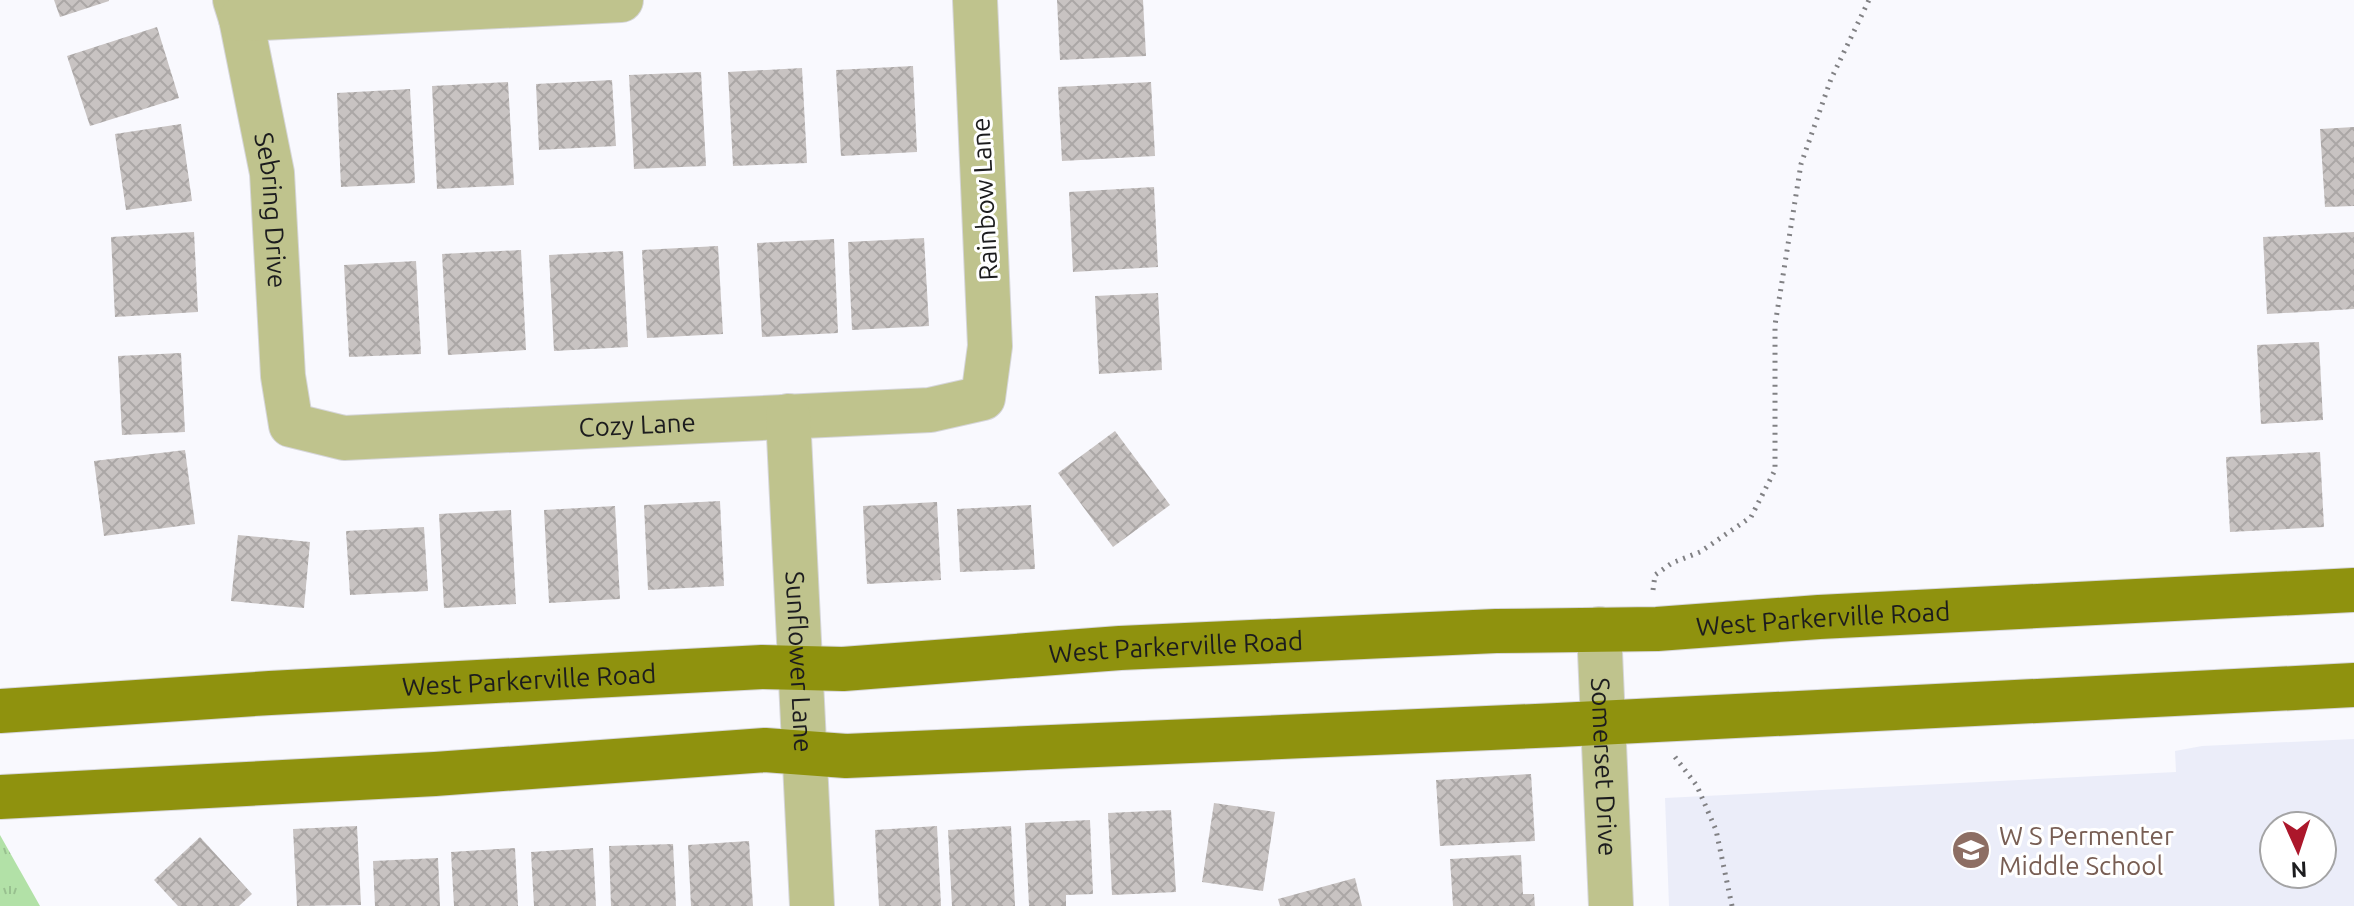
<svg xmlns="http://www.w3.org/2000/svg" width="2354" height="906" font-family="Ubuntu,sans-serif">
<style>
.built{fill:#ebedf9;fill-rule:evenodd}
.grass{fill:url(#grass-tufts)}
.building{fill:url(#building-cross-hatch)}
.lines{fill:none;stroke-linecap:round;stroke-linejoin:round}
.minor-casing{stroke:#d6d6da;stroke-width:46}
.major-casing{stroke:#d6d6da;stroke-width:46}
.path{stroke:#818184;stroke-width:5;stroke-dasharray:2 6;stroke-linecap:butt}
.minor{stroke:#bfc38d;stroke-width:44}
.major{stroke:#8f920e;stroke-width:44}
.labels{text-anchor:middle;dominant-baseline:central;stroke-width:6;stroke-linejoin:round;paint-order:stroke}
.street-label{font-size:26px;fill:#1c1c1e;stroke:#fff}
.education-label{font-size:26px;fill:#785e54;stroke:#fff;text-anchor:start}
</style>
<defs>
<pattern id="grass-tufts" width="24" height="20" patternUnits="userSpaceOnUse" patternTransform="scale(2)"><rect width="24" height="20" fill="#b2e1a7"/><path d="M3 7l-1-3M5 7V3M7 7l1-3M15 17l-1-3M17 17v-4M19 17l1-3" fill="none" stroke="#98c08f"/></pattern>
<pattern id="building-cross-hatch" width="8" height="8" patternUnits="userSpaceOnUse" patternTransform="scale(2)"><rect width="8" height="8" fill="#c8c3c2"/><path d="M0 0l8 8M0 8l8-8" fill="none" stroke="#aba7a6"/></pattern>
</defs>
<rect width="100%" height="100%" fill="#f9f9fe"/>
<path class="built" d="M2354 739V906H1669L1665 798 2176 772 2175 751 2202 746ZM2322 826V874H2274V826Z"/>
<polygon class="grass" points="0,835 40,906 0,906"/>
<g class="building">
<polygon points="54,0 109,0 109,1 60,17"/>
<polygon points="1057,0 1143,0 1146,56 1060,60"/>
<polygon points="157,27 179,98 90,126 67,56"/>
<polygon points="913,66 917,152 841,156 836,70"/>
<polygon points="802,68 807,163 733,166 728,72"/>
<polygon points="701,72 706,166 634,169 629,75"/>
<polygon points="612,80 616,146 539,150 536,84"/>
<polygon points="508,82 514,185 437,189 432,86"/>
<polygon points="1151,82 1155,156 1062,161 1058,87"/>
<polygon points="410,89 415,183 341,187 337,93"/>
<polygon points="181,124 192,201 126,210 115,134"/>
<polygon points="2354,127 2354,206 2325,207 2320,129"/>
<polygon points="1154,187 1158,267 1073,272 1069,192"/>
<polygon points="194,232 198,312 115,317 111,237"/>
<polygon points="2354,232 2354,309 2267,314 2263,237"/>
<polygon points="924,238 929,326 852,330 848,242"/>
<polygon points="834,239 838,333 762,337 757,243"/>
<polygon points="718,246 723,334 647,338 642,250"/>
<polygon points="521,250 526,350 448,355 442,254"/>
<polygon points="623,251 628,347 554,351 549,255"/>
<polygon points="416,261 421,354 349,357 344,265"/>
<polygon points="1158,293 1162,370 1099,374 1095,296"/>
<polygon points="2319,342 2323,420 2261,424 2257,345"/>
<polygon points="181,353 185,432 122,435 118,356"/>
<polygon points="1115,431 1170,505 1113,547 1058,473"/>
<polygon points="185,450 195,524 104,536 94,461"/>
<polygon points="2320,452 2324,527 2230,532 2226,457"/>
<polygon points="720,501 724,586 648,590 644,505"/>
<polygon points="937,502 941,580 867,584 863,506"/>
<polygon points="1031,505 1035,569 960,572 957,509"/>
<polygon points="615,506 620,599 549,603 544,510"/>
<polygon points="511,510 516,604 444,608 439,514"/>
<polygon points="424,527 428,591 350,595 346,531"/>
<polygon points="238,535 310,542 304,608 231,601"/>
<polygon points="1531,774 1535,841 1440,846 1436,780"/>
<polygon points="1214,803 1275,812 1263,891 1202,882"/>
<polygon points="1171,810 1176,892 1112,895 1108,813"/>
<polygon points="1090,820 1093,894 1066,895 1066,906 1029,906 1025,823"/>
<polygon points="357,826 361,905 297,906 293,829"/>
<polygon points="937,826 941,906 879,906 875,830"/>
<polygon points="1011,826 1015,906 952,906 948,830"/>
<polygon points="200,837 252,894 239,906 178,906 154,880"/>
<polygon points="749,841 753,906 691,906 688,845"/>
<polygon points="673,844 676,906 611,906 609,846"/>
<polygon points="515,848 518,906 454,906 451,852"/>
<polygon points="593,848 596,906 534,906 531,852"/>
<polygon points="1521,855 1523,894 1534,894 1535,906 1453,906 1450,859"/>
<polygon points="438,858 440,906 375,906 373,861"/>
<polygon points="1355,878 1362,906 1280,906 1278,899"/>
</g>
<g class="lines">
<defs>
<g id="minor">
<path id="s1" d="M235 0 241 19 272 173 283 376 291 425 344 438 930 410 983 398 990 346 975 0"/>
<polyline points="241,19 621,0"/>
<path id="s2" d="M788 416 812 906"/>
<path id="s3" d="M1599 629 1611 906"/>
</g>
<g id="major">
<path id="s4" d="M0 711 270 693 762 667 843 669 1120 648 1496 631 1657 629 1819 617 2354 590"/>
<polyline points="0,797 435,774 765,750 846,756 1558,725 2354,685"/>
</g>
</defs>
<use href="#minor" class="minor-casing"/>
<use href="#major" class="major-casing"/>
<g class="path">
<polyline points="1653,590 1655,575 1672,563 1700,552 1751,517 1775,470 1775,325 1801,164 1831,79 1869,0"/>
<polyline points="1675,757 1697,786 1716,830 1732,906"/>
</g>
<use href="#minor" class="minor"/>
<use href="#major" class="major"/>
</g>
<defs>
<symbol id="school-disc" viewBox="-11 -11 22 22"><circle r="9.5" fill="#8d6e63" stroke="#fff"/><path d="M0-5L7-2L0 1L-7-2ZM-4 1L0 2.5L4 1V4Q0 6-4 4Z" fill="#fff"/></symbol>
</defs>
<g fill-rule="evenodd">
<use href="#school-disc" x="1949" y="828" width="44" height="44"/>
</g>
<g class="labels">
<g class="street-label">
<text transform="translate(984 199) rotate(-93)">Rainbow Lane</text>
<text stroke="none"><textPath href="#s1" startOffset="214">Sebring Drive</textPath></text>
<text stroke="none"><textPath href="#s1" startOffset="778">Cozy Lane</textPath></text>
<text stroke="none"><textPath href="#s4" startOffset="1826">West Parkerville Road</textPath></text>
<text stroke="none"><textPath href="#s4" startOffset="1178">West Parkerville Road</textPath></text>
<text stroke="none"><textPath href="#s2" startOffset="246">Sunflower Lane</textPath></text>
<text stroke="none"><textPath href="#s4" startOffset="530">West Parkerville Road</textPath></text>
<text stroke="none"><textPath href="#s3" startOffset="138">Somerset Drive</textPath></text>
</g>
<g class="education-label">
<text x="1999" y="835">W S Permenter<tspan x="1999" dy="30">Middle School</tspan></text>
</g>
</g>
<g transform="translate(2298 850) rotate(177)"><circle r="38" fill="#ffffff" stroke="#a4a4a5" stroke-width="2"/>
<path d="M0-6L14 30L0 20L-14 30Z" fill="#ac172b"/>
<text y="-12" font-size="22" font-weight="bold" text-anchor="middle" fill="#1c1c1e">N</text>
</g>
</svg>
